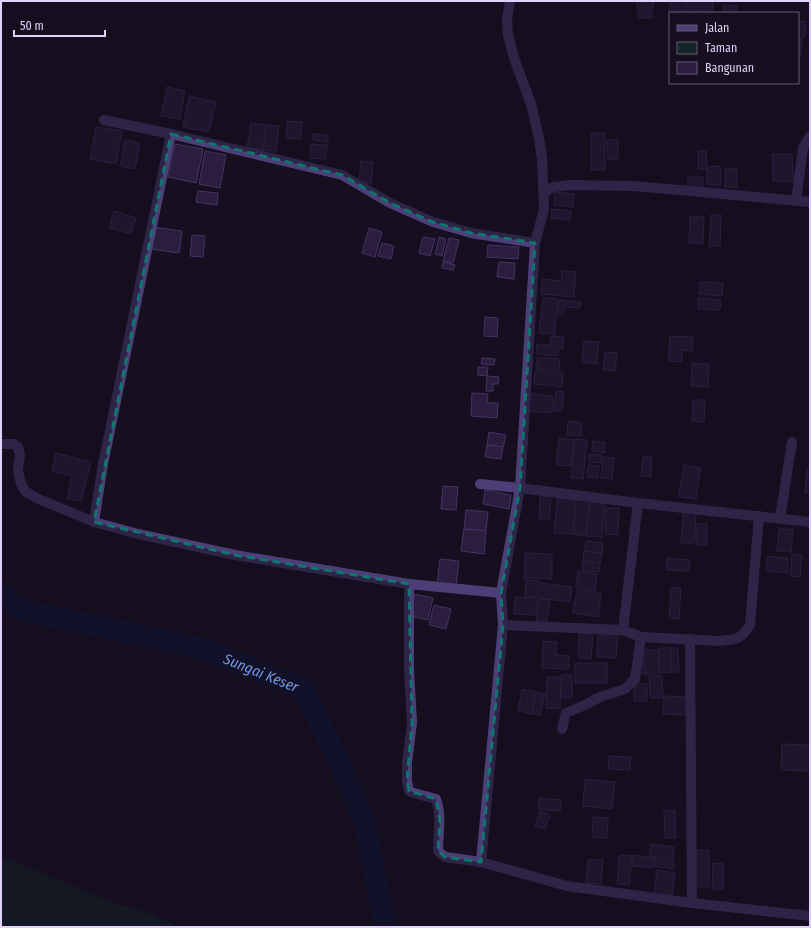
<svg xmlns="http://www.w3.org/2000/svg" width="811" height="928" font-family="'Fira Sans Condensed',sans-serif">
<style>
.green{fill:#132528}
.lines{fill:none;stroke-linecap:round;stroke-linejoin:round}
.river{stroke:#0f1638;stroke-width:22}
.building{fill:#2a1d3d;stroke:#463267}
.minor{stroke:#4c3f78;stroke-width:10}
.marked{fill:none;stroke:#0f766e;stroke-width:3;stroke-dasharray:8 5;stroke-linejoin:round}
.labels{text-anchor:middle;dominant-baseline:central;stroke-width:3;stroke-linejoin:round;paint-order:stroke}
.water-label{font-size:15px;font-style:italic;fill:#6c99ee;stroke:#150f1f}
</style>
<rect width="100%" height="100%" fill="#150f1f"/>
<polygon class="green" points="1,856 112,902 155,915 177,927 1,927"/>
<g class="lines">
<polyline class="river" points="1,593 21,610 197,647 304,689 363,816 385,927"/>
</g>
<g class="building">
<rect x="637" y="1" width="16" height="7"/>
<polygon points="670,1 686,1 685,13 670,13 670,25 669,25"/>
<polygon points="688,1 700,1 699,13 687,13"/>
<polygon points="702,1 713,1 712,13 701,13"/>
<polygon points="723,5 737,6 736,13 723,13"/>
<rect x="638" y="10" width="14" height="8"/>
<polygon points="798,16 799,21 806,22 805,37 802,37 801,55 798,55"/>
<polygon points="167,87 185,91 180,119 161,116"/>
<polygon points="189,96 216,102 209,132 183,127"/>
<polygon points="287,121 302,122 300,139 286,138"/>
<polygon points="251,123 266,125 263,150 247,148"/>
<polygon points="266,125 279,126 276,151 263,150"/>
<polygon points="96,127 122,131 116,164 90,159"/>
<rect x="591" y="133" width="14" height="37"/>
<polygon points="313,134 328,135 328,142 313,140"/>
<polygon points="125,140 140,143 135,169 120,166"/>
<polygon points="607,140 618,140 618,159 608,159"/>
<polygon points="175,144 203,149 196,183 168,177"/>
<polygon points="311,144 327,145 326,159 310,158"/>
<polygon points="205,151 226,155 220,188 199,184"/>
<polygon points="698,151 706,151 707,169 698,169"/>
<polygon points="772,154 792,154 793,181 773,181"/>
<polygon points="361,161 373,162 371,184 359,183"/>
<polygon points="720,166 721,185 707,185 707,167"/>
<rect x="725" y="169" width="12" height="18"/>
<rect x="688" y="177" width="15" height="13"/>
<polygon points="198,191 218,193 217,205 196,202"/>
<polygon points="555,192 574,194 573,207 554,205"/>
<polygon points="552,209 571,211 570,220 551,218"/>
<polygon points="114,211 136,218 131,234 109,228"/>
<polygon points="711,215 721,215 720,246 709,246"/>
<polygon points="690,216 704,217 703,244 689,243"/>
<polygon points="153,227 182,231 179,253 150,249"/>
<polygon points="369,228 382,232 375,257 362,253"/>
<polygon points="192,235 205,236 203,257 190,256"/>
<polygon points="423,237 435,239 430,256 419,253"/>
<polygon points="439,237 446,239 442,256 435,254"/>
<polygon points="449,238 459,240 453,263 443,261"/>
<polygon points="382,243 394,246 391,259 378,256"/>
<polygon points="488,245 519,247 518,259 487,257"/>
<polygon points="443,262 455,265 453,270 442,268"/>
<polygon points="499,262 515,263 514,279 497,277"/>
<polygon points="562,271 576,272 574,297 541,294 542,279 561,281"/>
<polygon points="700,282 723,283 722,296 699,294"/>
<polygon points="543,298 558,299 555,334 539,333"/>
<polygon points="698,298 721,300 720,310 698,309"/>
<polygon points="559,300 581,302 580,308 564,307 563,315 558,314"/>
<polygon points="485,317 498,318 497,337 484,336"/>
<polygon points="551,336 564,337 563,349 559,348 558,356 536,354 537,344 550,345"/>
<polygon points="670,336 693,337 692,351 682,350 682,362 668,361"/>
<polygon points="584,341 599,342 597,364 582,362"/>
<polygon points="605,352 617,353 615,371 603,370"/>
<polygon points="538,357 560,359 559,371 536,369"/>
<polygon points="482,358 495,359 494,365 481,364"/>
<polygon points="692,363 709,364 708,387 691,386"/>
<polygon points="478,367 488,367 487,376 478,375"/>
<polygon points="535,371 563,373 562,387 534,384"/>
<polygon points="487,376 499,377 498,384 493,384 493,391 486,391"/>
<polygon points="556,391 564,392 562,411 554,411"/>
<polygon points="472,393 488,394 487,403 498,403 497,418 471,416"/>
<polygon points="526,393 553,396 552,413 525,411"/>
<polygon points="693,400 705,400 704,422 692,421"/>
<polygon points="568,421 582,423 581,436 567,435"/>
<polygon points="489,432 506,435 503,447 487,445"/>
<polygon points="559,438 574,440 571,466 556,465"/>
<polygon points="575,439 587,440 583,479 571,478"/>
<polygon points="593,441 605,442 605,453 592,451"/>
<polygon points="487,445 503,447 501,459 485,457"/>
<polygon points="56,453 91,462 81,501 67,498 72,476 52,471"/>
<polygon points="589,454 602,455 601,463 589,462"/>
<polygon points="603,457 614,458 612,479 601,478"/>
<polygon points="643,457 652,457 651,477 641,476"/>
<polygon points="588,465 599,466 598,478 587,477"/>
<polygon points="684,465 701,468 696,499 678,497"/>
<polygon points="807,470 810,470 810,493 805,493"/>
<polygon points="443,486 458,487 456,510 441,509"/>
<polygon points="485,490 511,495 509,509 483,504"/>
<polygon points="540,496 551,497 550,519 539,519"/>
<polygon points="557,498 576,500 573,534 554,533"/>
<polygon points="576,500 590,501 586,536 573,534"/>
<polygon points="590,501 605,502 602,537 586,536"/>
<polygon points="606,508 619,508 618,535 605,534"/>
<polygon points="466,510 488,512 486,531 464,529"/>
<polygon points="683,513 696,514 694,543 681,543"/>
<rect x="696" y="524" width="11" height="21"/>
<polygon points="779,528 793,530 791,552 777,551"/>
<polygon points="464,529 486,531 484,554 461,551"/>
<polygon points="586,541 603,543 602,553 584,551"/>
<polygon points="584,551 602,553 600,563 583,561"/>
<polygon points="525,553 552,554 552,579 524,578"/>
<polygon points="792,554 802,555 800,577 790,576"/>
<polygon points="767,556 788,558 787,573 766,571"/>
<polygon points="667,558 690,560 689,571 666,570"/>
<polygon points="440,559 459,561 456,587 437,585"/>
<polygon points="583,561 600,563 599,572 582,570"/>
<polygon points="578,571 597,574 595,591 576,588"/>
<polygon points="526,580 539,581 538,597 525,596"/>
<polygon points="541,583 572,587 570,602 540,598"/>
<polygon points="671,587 681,588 680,603 670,602"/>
<polygon points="577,590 601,594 598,617 573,613"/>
<polygon points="415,594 433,598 428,620 410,616"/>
<polygon points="515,597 537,598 536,615 514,614"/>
<polygon points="539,599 550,600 546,624 536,623"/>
<polygon points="670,604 680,605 679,619 669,618"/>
<polygon points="434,605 451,609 446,629 429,625"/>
<polygon points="579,633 593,634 591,659 578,658"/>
<polygon points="598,634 618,635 616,658 597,657"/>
<polygon points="543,641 557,642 556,655 569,656 569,669 542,668"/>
<polygon points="659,648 671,648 671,672 660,673"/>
<polygon points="671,648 678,648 679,672 671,672"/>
<rect x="643" y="650" width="16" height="24"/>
<rect x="575" y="663" width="32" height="20"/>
<polygon points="561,675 572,675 572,698 561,697"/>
<polygon points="649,676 662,676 663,698 650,698"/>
<polygon points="547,677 561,677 560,709 546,708"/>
<rect x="634" y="684" width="13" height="17"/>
<polygon points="522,689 536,692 532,714 518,711"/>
<polygon points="536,692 545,694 540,715 532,714"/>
<polygon points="664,696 687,697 687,715 663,714"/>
<polygon points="782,744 810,745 810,771 781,770"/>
<polygon points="609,756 631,757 630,770 608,769"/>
<polygon points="585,779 615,782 612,809 583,806"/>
<polygon points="539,798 561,800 560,811 538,809"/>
<polygon points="675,810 676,838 665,838 664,811"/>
<polygon points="540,811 550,815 545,829 535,826"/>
<polygon points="593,817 608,818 607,838 592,837"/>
<polygon points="651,844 674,847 673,859 649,856"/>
<polygon points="695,850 709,850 709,887 694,887"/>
<polygon points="619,855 632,856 629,885 617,884"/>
<polygon points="634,855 654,858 652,868 632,866"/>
<polygon points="655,859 674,861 673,869 654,866"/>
<polygon points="588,860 603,860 601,884 586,883"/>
<polygon points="713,863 724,864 723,890 712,889"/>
<polygon points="657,870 675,873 672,896 654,894"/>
</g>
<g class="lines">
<g class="minor">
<polyline points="510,1 507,19 508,35 514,58 531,104 539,138 542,159 544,209 535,243 520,488 638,503 810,522"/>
<polyline points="104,120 171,134"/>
<polyline points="544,193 553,187 571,185 634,186 810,202"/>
<polyline points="796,201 803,148 810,136"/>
<polyline points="1,444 14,444 18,447 20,455 18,471 21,484 26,492 39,499 94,522 138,534 235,555 409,584 501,593"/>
<polyline points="480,484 520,488 501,593 503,625 481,862 567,886 692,903 810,916"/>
<polyline points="780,518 792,442"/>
<polyline points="94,522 103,464 171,134 342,175 390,203 433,222 471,233 535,243"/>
<path d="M409 584V668L412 723 407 763V781L409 791C418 795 427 796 436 799 442 816 438 834 438 851L445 857 481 862"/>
<path d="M503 625 623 630 641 637 720 641C738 639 740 640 750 625L759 516"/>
<polyline points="623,630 638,503"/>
<polyline points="690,639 692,903"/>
<polyline points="562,729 566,713 585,705 600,697 625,689 635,679 641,637"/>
</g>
</g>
<path d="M0 0H811V928H0ZM171 134 342 175 390 203 433 222 471 233 535 243 520 488 501 593 503 625 481 862 445 857 438 851 440 820 436 799 409 791 407 781 412 723 409 584 235 555 94 522Z" fill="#150f1f" fill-opacity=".55" fill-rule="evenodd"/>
<path class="marked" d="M171 134 342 175 390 203 433 222 471 233 535 243 520 488 501 593 503 625 481 862 445 857 438 851 440 820 436 799 409 791 407 781 412 723 409 584 235 555 94 522Z"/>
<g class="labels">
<g class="water-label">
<text transform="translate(261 673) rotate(22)">Sungai Keser</text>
</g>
</g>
<rect width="811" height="928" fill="none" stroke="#ded2fa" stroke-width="4"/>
<rect x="669" y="12" width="130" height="72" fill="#150f1f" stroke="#655d77"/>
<rect x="677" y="25" width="20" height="6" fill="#4c3f78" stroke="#655d77"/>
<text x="705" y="32" font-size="12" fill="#ded2fa">Jalan</text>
<rect x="677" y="42" width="20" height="12" fill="#132528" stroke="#655d77"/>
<text x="705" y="52" font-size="12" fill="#ded2fa">Taman</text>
<rect x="677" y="62" width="20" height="12" fill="#2a1d3d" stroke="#655d77"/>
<text x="705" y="72" font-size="12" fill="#ded2fa">Bangunan</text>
<path d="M14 30v6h91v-6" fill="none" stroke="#ded2fa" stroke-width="2"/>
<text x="20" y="30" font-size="12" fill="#ded2fa" stroke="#150f1f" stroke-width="3" paint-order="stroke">50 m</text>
</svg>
